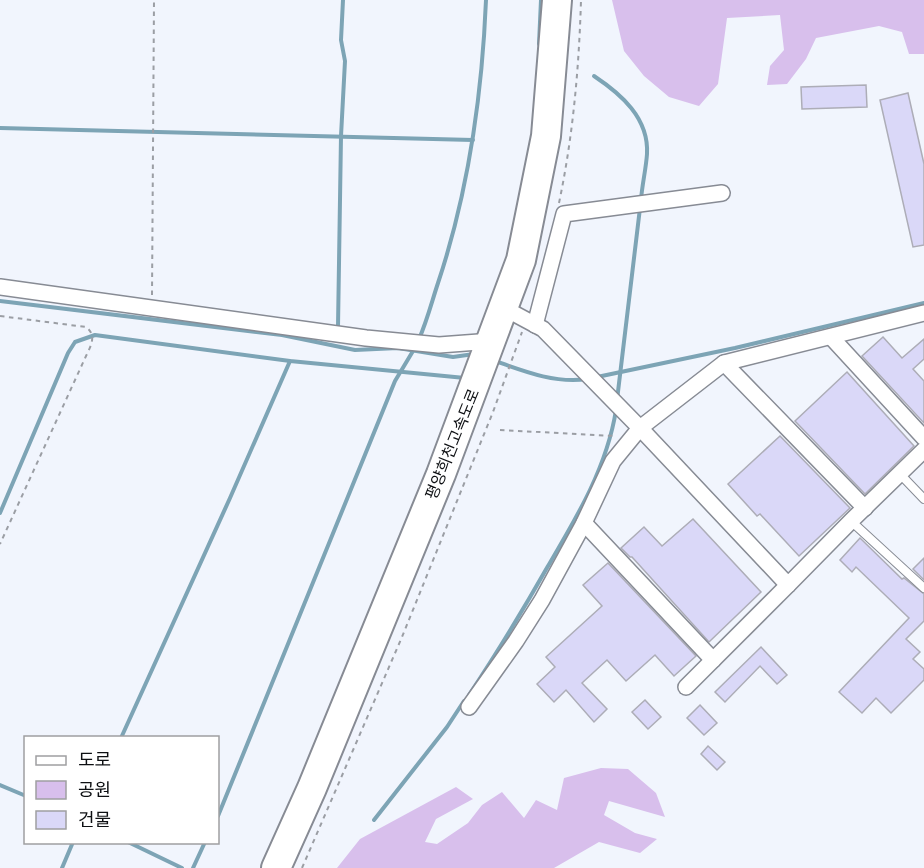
<svg xmlns="http://www.w3.org/2000/svg" width="924" height="868" font-family="Ubuntu,'Noto Sans KR',sans-serif">
<style>
.green{fill:#d8bfec}
.lines{fill:none;stroke-linecap:round;stroke-linejoin:round}
.stream{stroke:#7da4b5;stroke-width:4}
.building{fill:#dad8f8;stroke:#adadb7;stroke-width:1.5}
.service-casing{stroke:#878b94;stroke-width:10}
.minor-casing{stroke:#878b94;stroke-width:18}
.motorway-casing{stroke:#878b94;stroke-width:32}
.path{stroke:#9b9ea4;stroke-width:2;stroke-dasharray:4.5 4.5;stroke-linecap:butt}
.service{stroke:#fff;stroke-width:8}
.minor{stroke:#fff;stroke-width:15}
.motorway{stroke:#fff;stroke-width:28}
.labels{text-anchor:middle;dominant-baseline:central;stroke-width:6;stroke-linejoin:round;paint-order:stroke}
.street-label{font-size:16px;fill:#0e1013;stroke:#fff}
</style>
<rect width="100%" height="100%" fill="#f1f5fd"/>
<g class="green">
<polygon points="612,0 924,0 924,54 909,54 902,32 879,26 816,38 806,59 787,84 767,85 770,66 784,50 780,15 727,18 718,84 699,106 669,97 644,76 624,51"/>
<polygon points="601,768 628,769 656,793 665,817 609,801 604,815 635,833 657,839 640,853 599,842 554,868 337,868 360,839 456,787 473,799 436,819 425,842 437,844 468,823 482,805 502,792 524,818 536,800 557,810 564,778"/>
</g>
<g class="lines">
<g class="stream">
<polyline points="539,44 541,0"/>
<path d="M594 76C621 94 649 118 647 154 646 169 642 185 641 200"/>
<polyline points="0,128 473,140"/>
<polyline points="0,301 282,335 355,350 398,348 453,357 474,354"/>
<polyline points="338,327 341,136 345,61 341,40 343,0"/>
<path d="M419 339C427 321 432 301 438 283 469 190 482 97 486 0"/>
<path d="M495 361C523 371 556 384 587 379"/>
<polyline points="597,377 735,348 924,303"/>
<polyline points="617,400 640,208"/>
<polyline points="0,513 68,353 75,342 95,335 290,361 465,378"/>
<path d="M469 695C497 653 523 610 548 566 577 517 607 467 616 410"/>
<polyline points="121,738 230,498 290,361"/>
<polyline points="0,785 26,796"/>
<polyline points="218,816 395,381 413,351"/>
<polyline points="374,820 447,727 464,701"/>
<polyline points="128,842 182,868"/>
<polyline points="62,868 73,842"/>
<polyline points="193,868 205,842"/>
</g>
</g>
<g class="building">
<polygon points="866,85 867,107 802,109 801,87"/>
<polygon points="908,93 924,164 924,245 913,247 880,100"/>
<polygon points="883,337 902,358 924,339 924,359 913,369 924,381 924,423 862,356"/>
<polygon points="847,372 914,446 865,494 795,421"/>
<polygon points="780,436 850,508 799,556 760,514 757,516 728,484"/>
<polygon points="693,519 761,592 709,642 632,557 630,557 621,548 644,527 662,546"/>
<polygon points="860,538 902,579 904,578 924,594 924,621 906,639 920,652 913,659 924,669 924,680 891,713 876,698 862,713 839,692 909,618 856,567 852,572 840,560"/>
<polygon points="924,558 924,580 913,569"/>
<polygon points="608,563 696,656 674,676 655,655 626,681 607,660 582,683 607,709 594,722 566,690 554,702 537,684 555,667 546,657 602,606 583,585"/>
<polygon points="761,647 787,675 777,684 760,666 725,702 715,692"/>
<polygon points="645,700 661,717 648,729 632,712"/>
<polygon points="700,705 717,723 704,735 687,718"/>
<polygon points="708,746 725,762 717,770 701,754"/>
</g>
<g class="lines">
<defs>
<g id="service">
<polyline points="900,474 924,499"/>
<polyline points="851,521 924,588"/>
</g>
<g id="minor">
<polyline points="0,287 366,338 439,345 492,341"/>
<polyline points="515,314 543,329 640,428 724,363 924,313"/>
<polyline points="535,325 564,214 722,193"/>
<polyline points="831,337 924,438"/>
<polyline points="724,363 865,508"/>
<polyline points="584,523 713,660"/>
<polyline points="686,687 788,585"/>
<polyline points="469,707 516,641 542,600 584,523 613,461 640,428 788,585 851,521 924,450"/>
</g>
<polyline id="motorway" points="276,868 312,788 441,474 521,260 546,136 557,0"/>
</defs>
<use href="#service" class="service-casing"/>
<use href="#minor" class="minor-casing"/>
<use href="#motorway" class="motorway-casing"/>
<g class="path">
<path d="M559 203C573 136 579 68 581 0"/>
<polyline points="152,295 154,0"/>
<path d="M0 316 86 327C97 335 91 346 86 356L0 544"/>
<polyline points="500,430 615,436"/>
<polyline points="302,868 402,637 493,412 522,332"/>
</g>
<use href="#service" class="service"/>
<use href="#minor" class="minor"/>
<use href="#motorway" class="motorway"/>
</g>
<g class="labels">
<g class="street-label">
<text transform="translate(452 444) rotate(-68)">평양희천고속도로</text>
</g>
</g>
<rect x="24" y="736" width="195" height="108" fill="#ffffff" stroke="#9f9fa1" stroke-width="1.5"/>
<rect x="36" y="756" width="30" height="9" fill="#ffffff" stroke="#9f9fa1" stroke-width="1.5"/>
<text x="78" y="766" font-size="18" fill="#0e1013">도로</text>
<rect x="36" y="781" width="30" height="18" fill="#d8bfec" stroke="#9f9fa1" stroke-width="1.5"/>
<text x="78" y="796" font-size="18" fill="#0e1013">공원</text>
<rect x="36" y="811" width="30" height="18" fill="#dad8f8" stroke="#9f9fa1" stroke-width="1.5"/>
<text x="78" y="826" font-size="18" fill="#0e1013">건물</text>
</svg>
